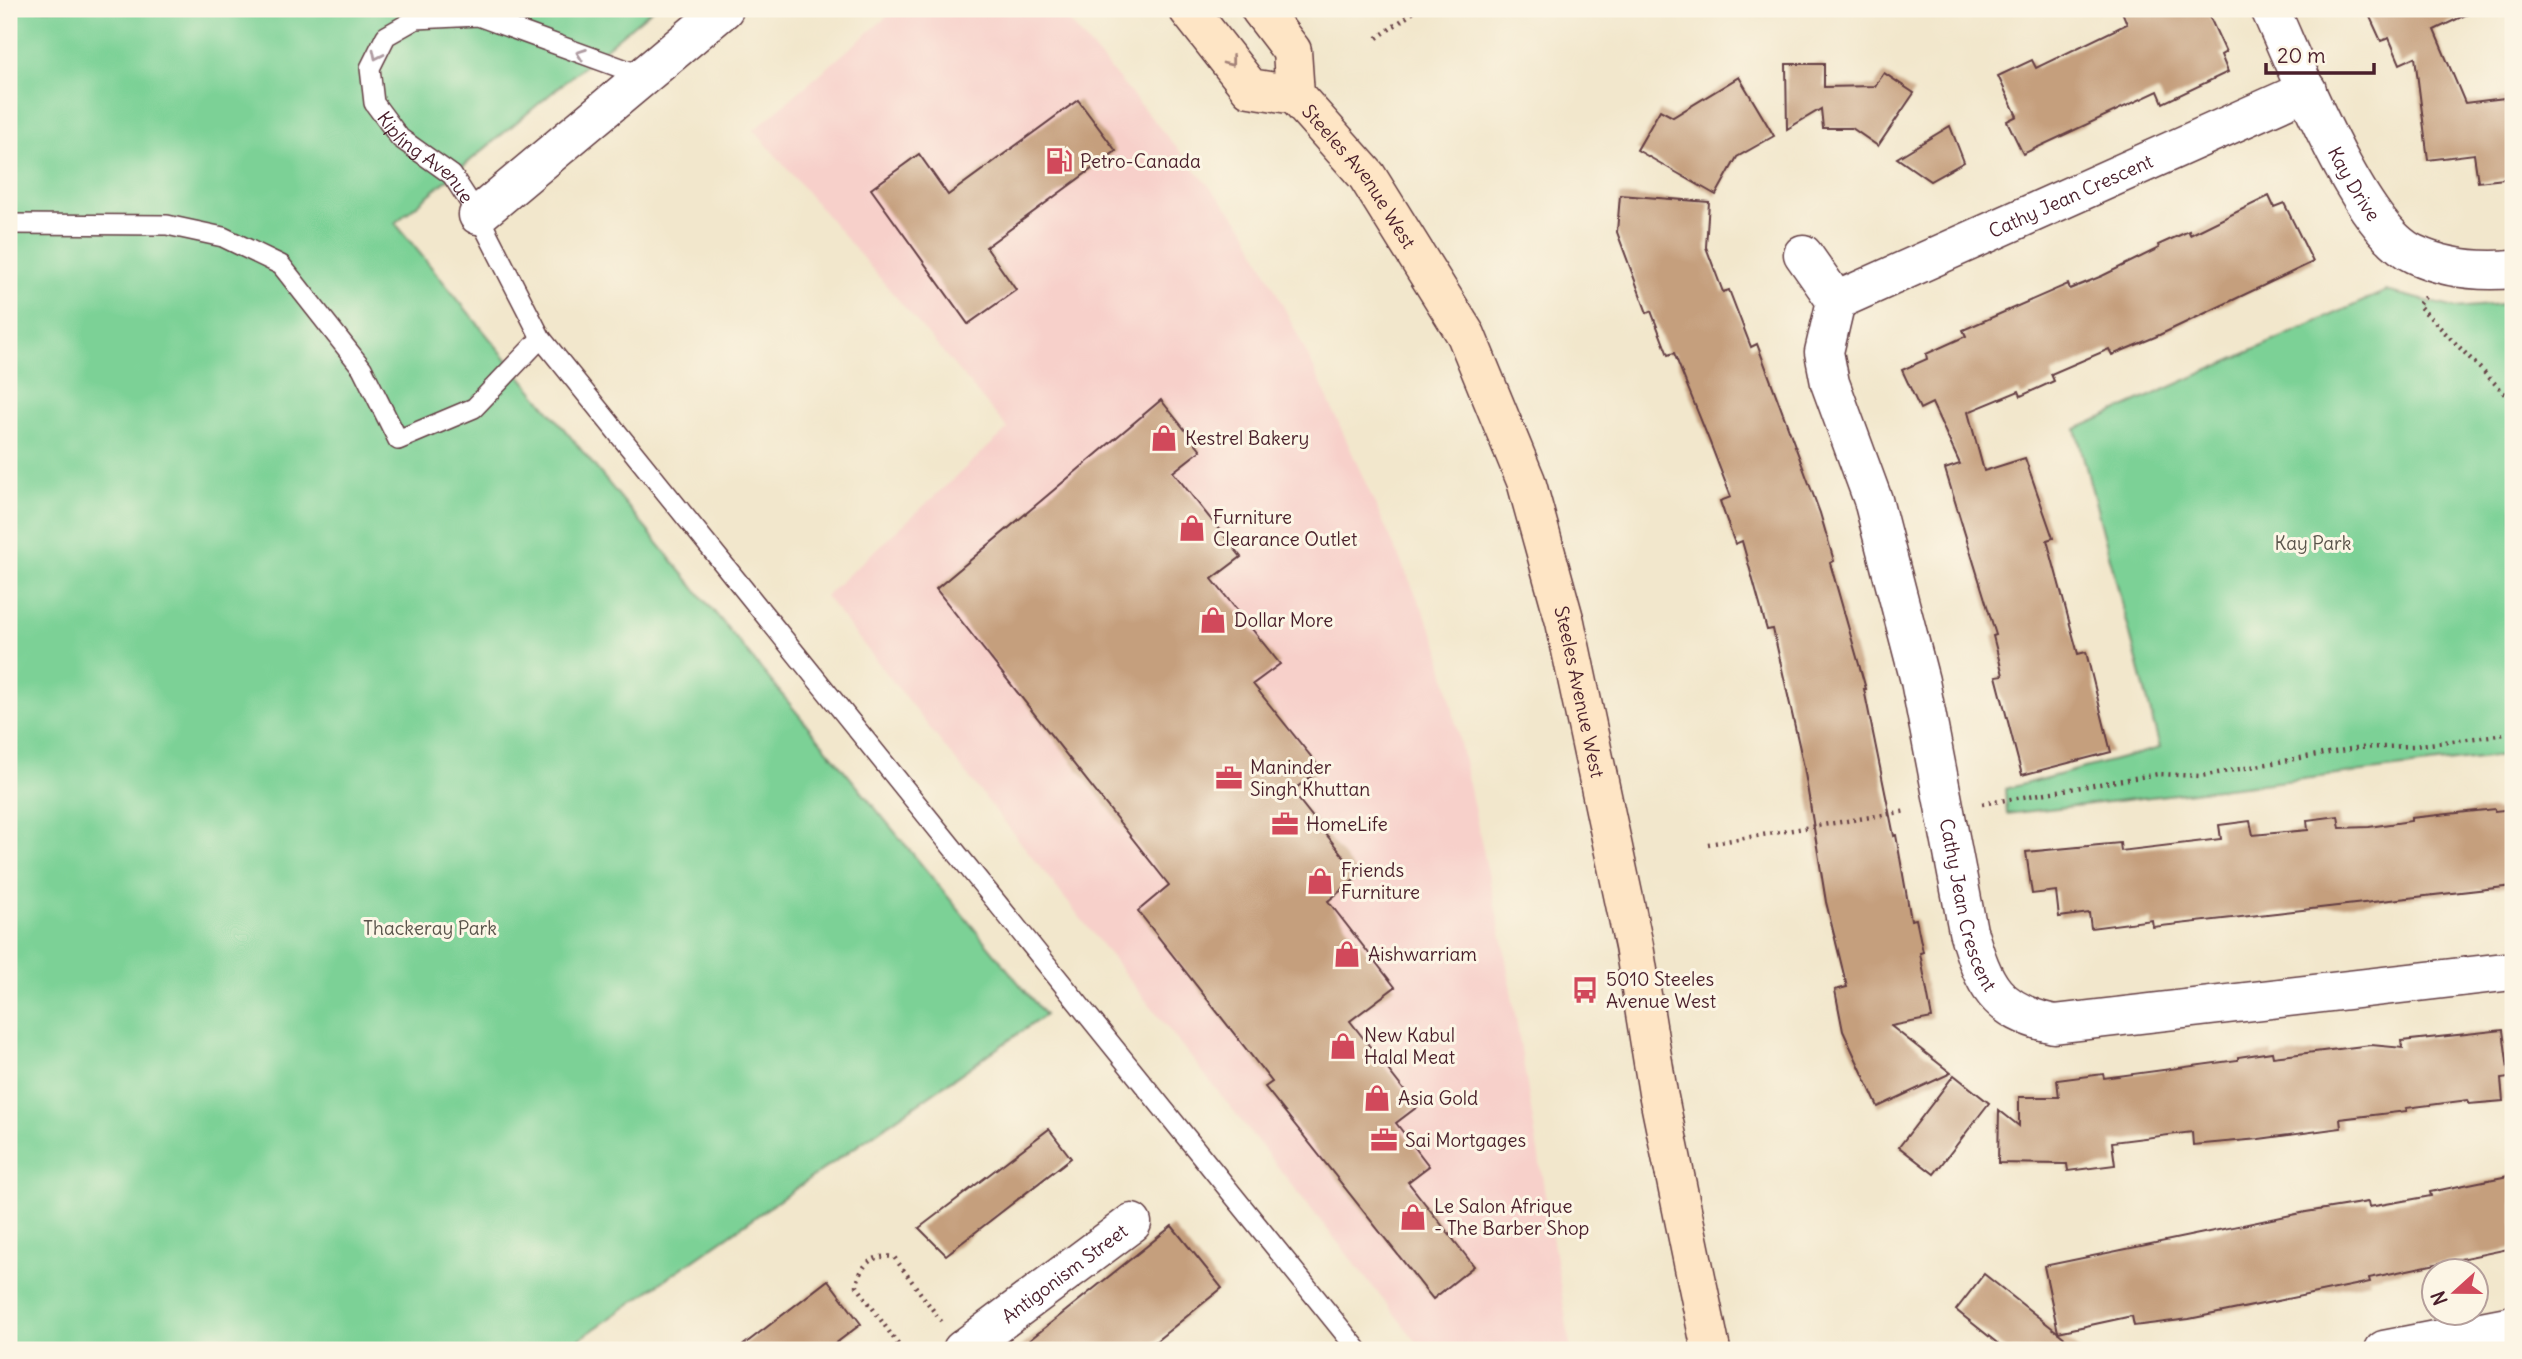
<svg xmlns="http://www.w3.org/2000/svg" width="2522" height="1359" font-family="Delius,sans-serif">
<style>
.built{fill:#f7d0ca}
.green{fill:#7bd196;stroke:#627860;stroke-width:2}
.building{fill:#c59f7d}
.lines{fill:none;stroke-linecap:round;stroke-linejoin:round}
.service-casing{stroke:#633d43;stroke-width:22}
.minor-casing{stroke:#633d43;stroke-width:41}
.secondary-casing{stroke:#633d43;stroke-width:41}
.path{stroke:#633d43;stroke-width:4.5;stroke-dasharray:2 5;stroke-linecap:butt}
.service{stroke:#fff;stroke-width:19}
.minor{stroke:#fff;stroke-width:38}
.secondary{stroke:#fee5c5;stroke-width:38}
.oneway{stroke:#ae9aa0}
.oneway2{stroke:#a48278}
.labels{text-anchor:middle;dominant-baseline:central;stroke-width:6;stroke-linejoin:round;paint-order:stroke}
.street-label{font-size:19px;fill:#4a1f2b;stroke:#fcf5e5}
.poi-label{font-size:19px;fill:#4a1f2b;stroke:#fcf5e5;text-anchor:start}
.park-label{font-size:19px;fill:#59544b;stroke:#fcf5e5}
</style>
<rect width="100%" height="100%" fill="#fcf5e5"/>
<filter id="ink" filterUnits="userSpaceOnUse"><feTurbulence type="fractalNoise" baseFrequency=".0143" numOctaves="2"/><feDisplacementMap in="SourceGraphic" scale="14" xChannelSelector="R" yChannelSelector="G"/><feConvolveMatrix kernelMatrix="1 2 1 2 8 2 1 2 1" color-interpolation-filters="sRGB"/></filter>
<filter id="wash" filterUnits="userSpaceOnUse"><feTurbulence type="fractalNoise" baseFrequency=".00686" numOctaves="4" result="noise"/><feDisplacementMap in="SourceGraphic" scale="28" xChannelSelector="R" yChannelSelector="G"/><feGaussianBlur stdDeviation="1.57" result="paint"/><feColorMatrix in="noise" values="0 0 0 0 0 0 0 0 0 0 0 0 0 0 0 0 0 1.4 0 .05"/><feComposite in="paint" operator="in"/></filter>
<g filter="url(#wash)">
<rect width="100%" height="100%" fill="#f2e7cc"/>
<polygon class="built" points="896,9 1059,9 1244,227 1313,366 1439,646 1504,947 1571,1350 1423,1350 825,596 1008,429 754,130"/>
<g class="green">
<polygon points="9,9 653,9 395,223 1045,1015 564,1350 9,1350"/>
<polygon points="2386,291 2455,308 2513,303 2513,754 2007,814 2005,789 2160,748 2076,429"/>
</g>
<g id="blocks">
<g class="building">
<polygon points="2121,9 2206,9 2226,52 2221,55 2228,72 2163,103 2158,91 2023,154 2007,121 2017,116 1998,76 2032,60 2036,68 2127,24"/>
<polygon points="2375,9 2478,9 2434,30 2465,103 2513,97 2513,178 2478,182 2474,154 2428,160 2415,57 2400,64 2389,38 2381,41 2370,17 2377,13"/>
<polygon points="1786,64 1824,64 1824,87 1875,86 1884,73 1914,93 1878,146 1852,128 1823,128 1821,109 1787,129"/>
<polygon points="1739,77 1774,136 1737,157 1716,195 1637,150 1660,110 1673,117"/>
<polygon points="1078,100 1116,151 986,247 1016,290 968,324 871,189 919,154 948,195"/>
<polygon points="1950,126 1964,162 1930,181 1897,158"/>
<polygon points="1620,195 1709,202 1706,247 1723,292 1729,290 1751,347 1757,344 1820,513 1834,561 1830,563 1866,689 1864,689 1894,836 1896,835 1911,920 1916,919 1923,952 1920,953 1932,1018 1891,1026 1951,1073 1878,1107 1843,1031 1835,990 1847,987 1826,902 1804,767 1773,629 1767,630 1742,541 1735,544 1720,501 1731,497 1709,440 1674,353 1668,355 1651,311 1647,313 1617,232"/>
<polygon points="2269,196 2274,207 2284,203 2313,262 2155,337 2112,355 2109,349 2051,374 2054,381 2021,396 2019,391 1968,412 1984,471 2025,458 2053,538 2047,540 2078,654 2086,652 2111,752 2022,775 1996,676 2003,675 1993,636 1996,635 1945,469 1960,464 1932,403 1920,409 1902,370 1927,359 1926,354 1966,336 1963,330 2068,284 2070,289 2102,276 2159,248 2158,245 2189,231 2190,235"/>
<polygon points="1161,400 1201,450 1173,472 1241,557 1212,579 1280,664 1253,684 1321,769 1292,791 1359,876 1328,901 1395,987 1350,1021 1417,1107 1396,1123 1429,1166 1408,1182 1474,1266 1433,1299 1265,1087 1272,1082 1138,911 1169,885 936,589"/>
<polygon points="2495,809 2495,811 2513,809 2513,886 2153,927 2152,920 2091,928 2089,913 2059,917 2056,891 2032,894 2026,852 2120,843 2121,851 2221,839 2219,825 2250,821 2253,835 2308,830 2307,820 2338,816 2340,828 2369,827 2411,821 2411,818"/>
<polygon points="2503,1030 2509,1078 2501,1079 2503,1101 2469,1104 2468,1100 2406,1108 2407,1111 2340,1119 2341,1128 2259,1139 2193,1145 2192,1132 2112,1142 2115,1165 2068,1171 2067,1164 1998,1163 1999,1110 2019,1126 2019,1097 2059,1097 2057,1080 2103,1074 2104,1078 2238,1060 2238,1057 2272,1052 2273,1057 2371,1045 2403,1048 2402,1041"/>
<polygon points="1954,1075 1989,1103 1934,1174 1899,1147"/>
<polygon points="1049,1129 1071,1158 946,1255 919,1228"/>
<polygon points="2513,1175 2513,1248 2369,1278 2370,1282 2189,1319 2134,1326 2132,1316 2058,1332 2044,1266 2306,1212 2368,1202 2369,1207 2431,1196 2430,1192"/>
<polygon points="1172,1226 1222,1288 1145,1350 1017,1350"/>
<polygon points="1984,1274 2080,1350 2006,1350 1956,1310"/>
<polygon points="828,1280 861,1324 827,1350 737,1350"/>
</g>
</g>
</g>
<g filter="url(#ink)">
<use href="#blocks" fill-opacity="0" stroke="#633d43" stroke-width="2"/>
<g class="lines">
<defs>
<g id="service">
<path id="s1" d="M646 77 478 16 416 19 386 36 370 68 374 103 400 138 452 175 478 215 541 338 1358 1350"/>
<polyline points="9,224 167,225 223,237 281,265 362,368 398,440 474,408 541,338"/>
</g>
<g id="minor">
<path id="s2" d="M2270 9C2296 66 2359 229 2414 254 2446 269 2479 272 2513 269"/>
<polyline points="478,215 724,9"/>
<path id="s3" d="M1803 254 1836 301 1824 352 1830 383 1873 500 1920 681 1968 931C1984 985 1995 1011 2054 1024L2513 971"/>
<path id="s4" d="M1836 301 2307 90"/>
<path id="s5" d="M962 1350 1132 1223"/>
<polyline points="2384,1350 2513,1325"/>
</g>
<g id="secondary">
<polyline points="1188,9 1250,88 1295,95"/>
<path id="s6" d="M1260 9 1292 51 1295 95 1367 176 1466 335 1526 481 1565 622 1634 946 1658 1093 1711 1350"/>
</g>
</defs>
<use href="#service" class="service-casing"/>
<use href="#minor" class="minor-casing"/>
<use href="#secondary" class="secondary-casing"/>
<g class="path">
<polyline points="1377,38 1418,9"/>
<polyline points="2425,297 2418,305 2513,402"/>
<polyline points="1982,804 2158,774 2201,776 2356,748 2414,746 2513,733"/>
<polyline points="1708,844 1907,811"/>
<path d="M902 1350 857 1286C860 1265 872 1254 894 1257L941 1321"/>
</g>
<use href="#service" class="service"/>
<use href="#minor" class="minor"/>
<use href="#secondary" class="secondary"/>
</g>
<defs><path id="oneway-chevron" d="M-2-3.5L2.5 0L-2 3.5" fill="none" stroke-width="1.6" stroke-linecap="round" stroke-linejoin="round" transform="scale(1.75)"/></defs>
<g class="oneway">
<use href="#oneway-chevron" transform="translate(581 54) rotate(-160)"/>
<use href="#oneway-chevron" transform="translate(377 55) rotate(116)"/>
</g>
<use class="oneway2" href="#oneway-chevron" transform="translate(1230 62) rotate(52)"/>
</g>
<defs>
<symbol id="fuel-bare" viewBox="-9 -9 18 18"><path d="M-5.5-6h7V0h2V4h1.3V-2.5L3-4.5l.8-.8L6-3V5H2.5V1h-1V6h-7ZM-4.2-4.7v3.2H.2V-4.7Z" fill="#d1495b" stroke="#fcf5e5" stroke-width="2.5" paint-order="stroke"/></symbol>
<symbol id="shop-bare" viewBox="-9 -9 18 18"><path d="M-5-2.5h2.3a2.7 3.5 0 0 1 5.4 0H5L5.5 6h-11ZM-1.5-2.5h3a1.5 2.3 0 0 0-3 0Z" fill="#d1495b" stroke="#fcf5e5" stroke-width="2.5" paint-order="stroke"/></symbol>
<symbol id="office-bare" viewBox="-9 -9 18 18"><path d="M-6-3h4V-5.5h4V-3h4V5H-6ZM-1-4.5V-3h2v-1.5ZM-6 0V1H6V0Z" fill="#d1495b" stroke="#fcf5e5" stroke-width="2.5" paint-order="stroke"/></symbol>
<symbol id="bus-bare" viewBox="-9 -9 18 18"><path d="M-5-6H5V4H4V6H2V4H-2V6H-4V4H-5ZM-3.5-4V0h7V-4ZM-3.5 1.2v1.5H-2V1.2ZM2 1.2v1.5H3.5V1.2Z" fill="#d1495b" stroke="#fcf5e5" stroke-width="2.5" paint-order="stroke"/></symbol>
</defs>
<g fill-rule="evenodd">
<use href="#fuel-bare" x="1040" y="142" width="38" height="38"/>
<use href="#shop-bare" x="1145" y="419" width="38" height="38"/>
<use href="#shop-bare" x="1173" y="509" width="38" height="38"/>
<use href="#shop-bare" x="1194" y="601" width="38" height="38"/>
<use href="#office-bare" x="1210" y="759" width="38" height="38"/>
<use href="#office-bare" x="1266" y="805" width="38" height="38"/>
<use href="#shop-bare" x="1301" y="862" width="38" height="38"/>
<use href="#shop-bare" x="1328" y="935" width="38" height="38"/>
<use href="#bus-bare" x="1566" y="971" width="38" height="38"/>
<use href="#shop-bare" x="1324" y="1027" width="38" height="38"/>
<use href="#shop-bare" x="1358" y="1079" width="38" height="38"/>
<use href="#office-bare" x="1365" y="1121" width="38" height="38"/>
<use href="#shop-bare" x="1394" y="1198" width="38" height="38"/>
</g>
<g class="labels">
<g class="street-label">
<text stroke="none"><textPath href="#s1" startOffset="422">Kipling Avenue</textPath></text>
<text stroke="none"><textPath href="#s6" startOffset="201">Steeles Avenue West</textPath></text>
<text stroke="none"><textPath href="#s2" startOffset="194">Kay Drive</textPath></text>
<text stroke="none"><textPath href="#s4" startOffset="257">Cathy Jean Crescent</textPath></text>
<text stroke="none"><textPath href="#s6" startOffset="768">Steeles Avenue West</textPath></text>
<text stroke="none"><textPath href="#s3" startOffset="682">Cathy Jean Crescent</textPath></text>
<text stroke="none"><textPath href="#s5" startOffset="128">Antigonism Street</textPath></text>
</g>
<g class="poi-label">
<text x="1080" y="161">Petro-Canada</text>
<text x="1185" y="438">Kestrel Bakery</text>
<text x="1213" y="517">Furniture<tspan x="1213" dy="22">Clearance Outlet</tspan></text>
<text x="1234" y="620">Dollar More</text>
<text x="1250" y="767">Maninder<tspan x="1250" dy="22">Singh Khuttan</tspan></text>
<text x="1306" y="824">HomeLife</text>
<text x="1341" y="870">Friends<tspan x="1341" dy="22">Furniture</tspan></text>
<text x="1368" y="954">Aishwarriam</text>
<text x="1606" y="979">5010 Steeles<tspan x="1606" dy="22">Avenue West</tspan></text>
<text x="1364" y="1035">New Kabul<tspan x="1364" dy="22">Halal Meat</tspan></text>
<text x="1398" y="1098">Asia Gold</text>
<text x="1405" y="1140">Sai Mortgages</text>
<text x="1434" y="1206">Le Salon Afrique<tspan x="1434" dy="22">- The Barber Shop</tspan></text>
</g>
<g class="park-label">
<text x="2313" y="543">Kay Park</text>
<text x="430" y="928">Thackeray Park</text>
</g>
</g>
<rect width="2522" height="1359" fill="none" stroke="#fcf5e5" stroke-width="35"/>
<g transform="translate(2455 1292) rotate(249)"><circle r="33" fill="#fcf5e5" stroke="#b59f9b" stroke-width="2"/>
<path d="M0-5L12 26L0 18L-12 26Z" fill="#d1495b"/>
<text y="-10" font-size="19" font-weight="bold" text-anchor="middle" fill="#4a1f2b">N</text>
</g>
<path d="M2266 63v10h108v-10" fill="none" stroke="#4a1f2b" stroke-width="3.5"/>
<text x="2277" y="63" font-size="21" fill="#4a1f2b" stroke="#fcf5e5" stroke-width="5" paint-order="stroke">20 m</text>
</svg>
